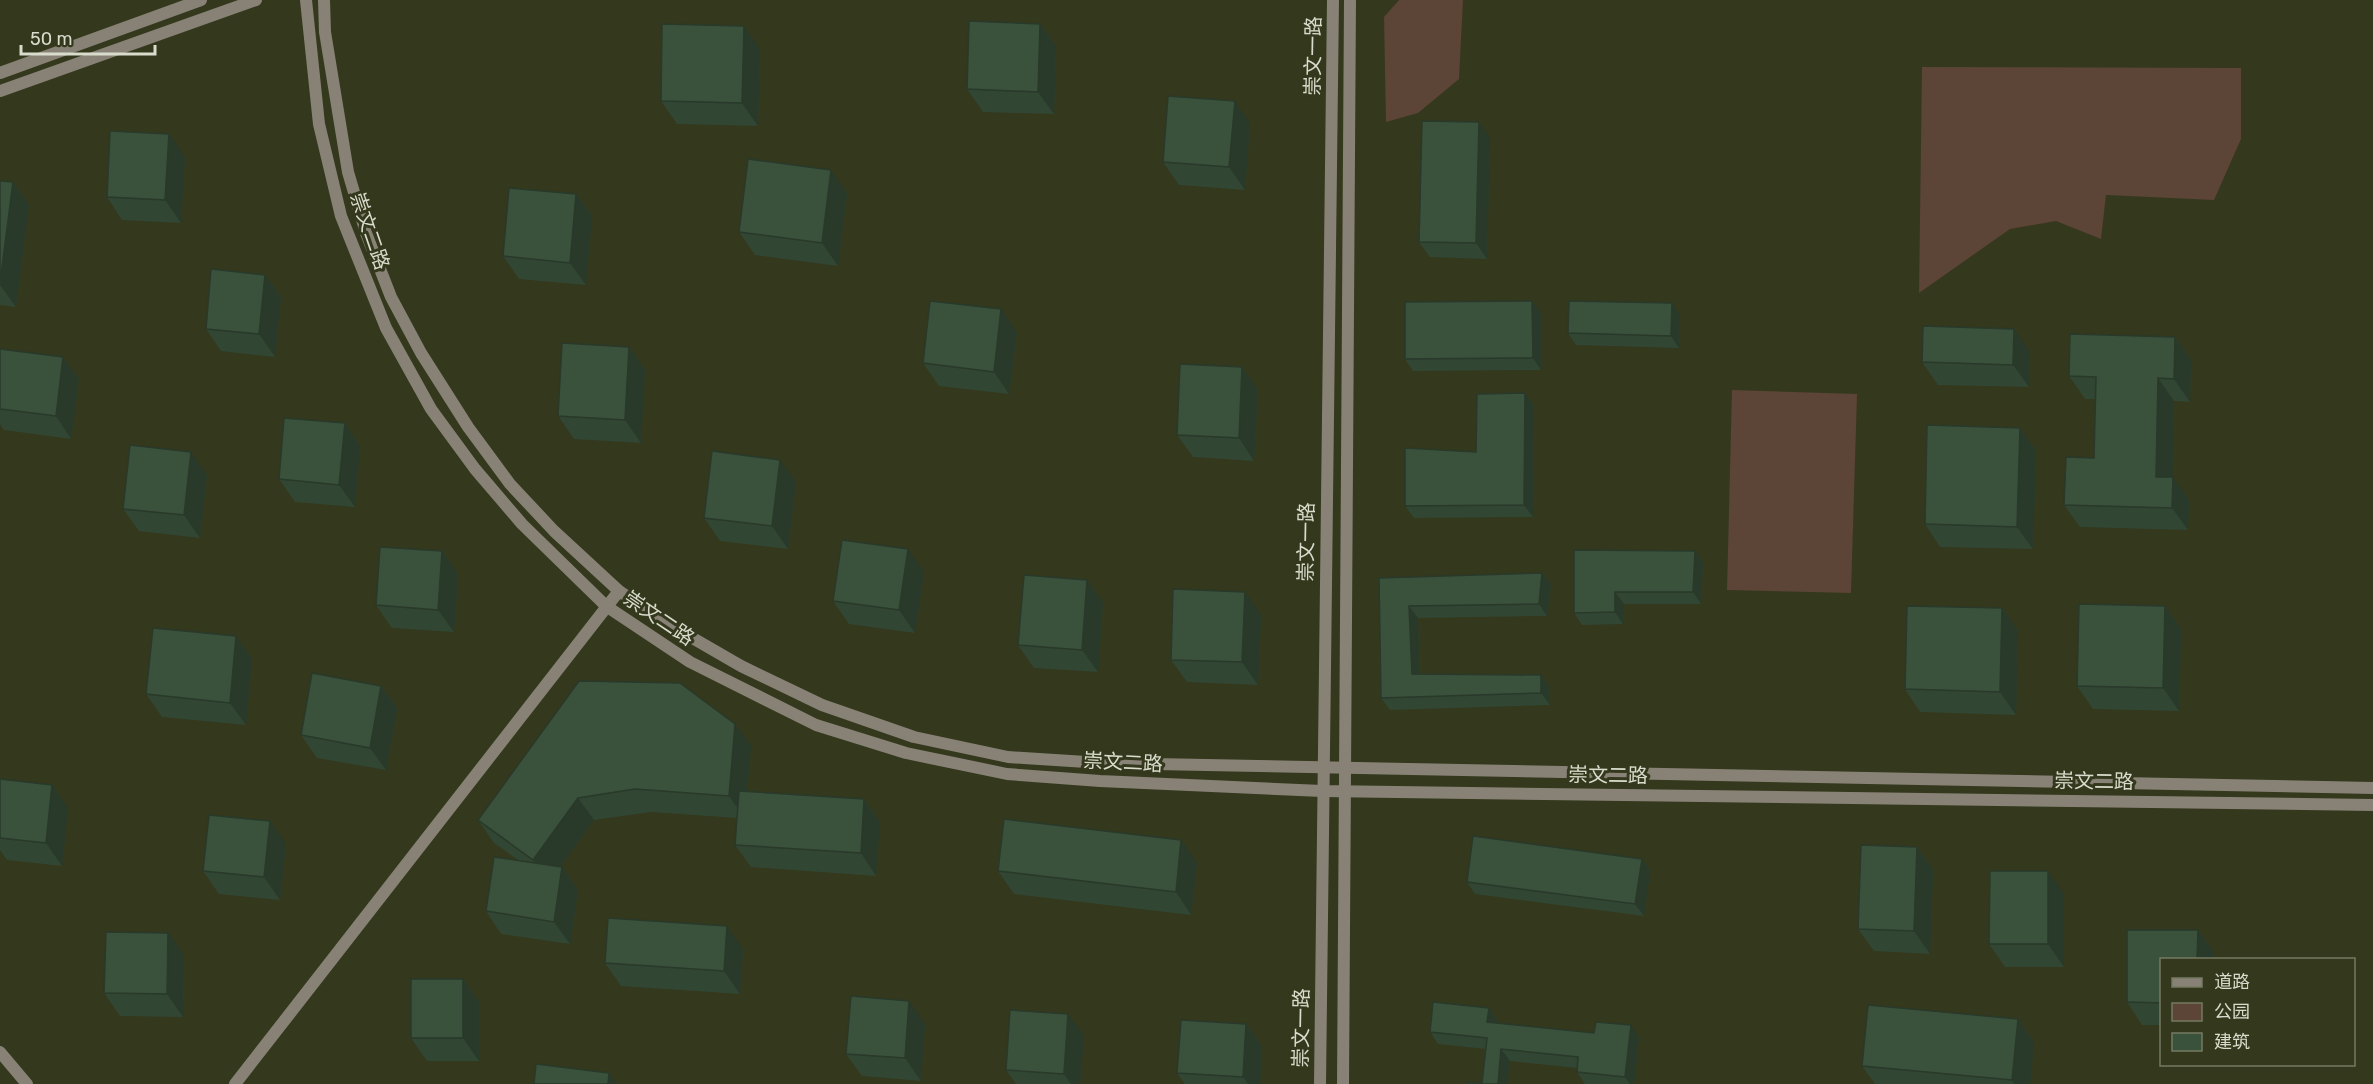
<svg xmlns="http://www.w3.org/2000/svg" width="2373" height="1084" font-family="Rubik,'Noto Sans SC',sans-serif">
<style>
.green{fill:#5c4436}
.lines{fill:none;stroke-linecap:round;stroke-linejoin:round}
.minor{stroke:#888276;stroke-width:12}
.tertiary{stroke:#888276;stroke-width:12}
.wall{fill:#324634}
.shaded-wall{fill:#29392a}
.building{fill:#3a513c;stroke:#29392a;stroke-width:1.5}
.labels{text-anchor:middle;dominant-baseline:central;stroke-width:6;stroke-linejoin:round;paint-order:stroke}
.street-label{font-size:20px;fill:#d9dccc;stroke:#34381c}
</style>
<rect width="100%" height="100%" fill="#34381c"/>
<g class="green">
<polygon points="1399,0 1463,0 1459,79 1418,113 1386,122 1384,17"/>
<polygon points="1922,67 2241,68 2241,139 2214,200 2106,195 2101,239 2056,221 2010,229 1919,293"/>
<polygon points="1732,390 1857,394 1851,593 1727,590"/>
</g>
<g class="lines">
<polyline class="minor" points="235,1084 619,591"/>
<g class="tertiary">
<polyline points="306,0 319,124 341,216 386,328 431,409 475,469 522,524 606,606 690,662 816,725 906,753 1007,774 1100,781 1322,791 2373,805"/>
<polyline points="324,0 325,32 348,172 366,233 391,297 421,353 468,427 510,484 554,531 619,591 670,625 741,666 822,705 914,737 1008,757 1102,763 2373,788"/>
<polyline points="0,73 201,0"/>
<polyline points="0,91 256,0"/>
<polyline points="0,1052 27,1084"/>
<polyline points="1320,1084 1333,0"/>
<polyline points="1343,1084 1350,0"/>
</g>
</g>
<g class="wall">
<polygon points="1040,24 1056,46 1054,114 983,112 967,89"/>
<polygon points="760,49 758,126 677,124 661,101"/>
<polygon points="1250,124 1245,190 1179,185 1163,162"/>
<polygon points="1490,138 1487,259 1430,257 1419,242"/>
<polygon points="185,157 181,223 122,220 107,197"/>
<polygon points="0,181 13,182 29,205 16,307 0,305"/>
<polygon points="847,193 838,266 755,255 739,232"/>
<polygon points="576,194 592,216 586,285 519,279 503,256"/>
<polygon points="265,275 281,297 275,357 221,351 206,329"/>
<polygon points="1532,301 1541,313 1541,370 1413,371 1405,359"/>
<polygon points="1680,315 1679,348 1576,345 1568,333"/>
<polygon points="1017,332 1009,394 939,386 923,363"/>
<polygon points="2175,337 2191,360 2190,402 2174,401 2172,477 2189,500 2188,530 2080,527 2064,505 2094,458 2096,399 2085,399 2069,376"/>
<polygon points="629,347 645,370 641,443 574,439 558,416"/>
<polygon points="0,349 63,357 79,379 71,439 4,430 0,424"/>
<polygon points="2030,352 2029,387 1938,385 1922,362"/>
<polygon points="1242,367 1258,390 1254,461 1193,457 1177,435"/>
<polygon points="1525,393 1534,405 1533,517 1414,518 1405,506 1476,452"/>
<polygon points="345,423 360,446 355,507 295,502 279,479"/>
<polygon points="2020,428 2036,451 2033,549 1940,547 1925,524"/>
<polygon points="207,475 200,538 139,531 123,509"/>
<polygon points="796,482 788,549 720,541 704,518"/>
<polygon points="442,551 458,574 454,632 392,628 376,605"/>
<polygon points="1695,551 1703,563 1701,604 1624,604 1623,624 1582,625 1574,613"/>
<polygon points="924,572 915,633 849,624 833,601"/>
<polygon points="1542,573 1551,584 1547,616 1418,618 1420,674 1541,675 1549,687 1550,705 1390,710 1381,698 1379,578"/>
<polygon points="1087,580 1103,603 1098,672 1034,668 1018,645"/>
<polygon points="2165,606 2181,629 2179,711 2093,709 2077,686"/>
<polygon points="2002,608 2018,631 2016,715 1920,712 1905,689"/>
<polygon points="1261,615 1258,685 1187,682 1171,660"/>
<polygon points="236,636 252,659 246,725 162,717 146,694"/>
<polygon points="381,686 397,708 386,770 317,758 301,735"/>
<polygon points="751,746 747,791 864,799 880,822 876,876 751,867 735,845 737,818 651,812 594,820 560,867 562,867 578,890 570,944 501,934 486,911 518,860 494,843 478,820"/>
<polygon points="0,779 68,808 62,866 7,860 0,850"/>
<polygon points="286,844 280,900 219,894 203,871"/>
<polygon points="1917,847 1933,870 1930,954 1874,951 1858,929"/>
<polygon points="1642,859 1650,871 1644,916 1475,894 1467,882"/>
<polygon points="1197,863 1191,915 1014,894 998,871"/>
<polygon points="2064,894 2064,967 2005,967 1989,944"/>
<polygon points="2127,930 2198,930 2214,953 2214,960 2162,960 2162,1025 2142,1025 2127,1002"/>
<polygon points="743,949 740,994 621,986 605,963"/>
<polygon points="184,955 183,1017 120,1016 104,993"/>
<polygon points="463,979 479,1002 479,1061 427,1061 411,1038"/>
<polygon points="1489,1008 1497,1020 1497,1023 1639,1037 1634,1084 1585,1084 1577,1072 1577,1068 1510,1061 1507,1084 1468,1084 1482,1083 1486,1049 1438,1044 1430,1032"/>
<polygon points="2018,1019 2034,1042 2030,1084 1875,1084 1862,1066"/>
<polygon points="925,1024 921,1081 862,1076 846,1054"/>
<polygon points="1246,1024 1262,1046 1260,1084 1185,1084 1177,1073"/>
<polygon points="1084,1036 1080,1084 1016,1084 1006,1070"/>
</g>
<g class="shaded-wall">
<polygon points="1040,24 1056,46 1054,114 1038,92"/>
<polygon points="744,26 760,49 758,126 742,103"/>
<polygon points="1235,101 1250,124 1245,190 1229,167"/>
<polygon points="1479,122 1490,138 1487,259 1476,243"/>
<polygon points="169,134 185,157 181,223 165,200"/>
<polygon points="831,170 847,193 838,266 822,243"/>
<polygon points="13,182 29,205 16,307 0,285"/>
<polygon points="576,194 592,216 586,285 570,263"/>
<polygon points="265,275 281,297 275,357 259,334"/>
<polygon points="1532,301 1541,313 1541,370 1533,358"/>
<polygon points="1672,303 1680,315 1679,348 1671,336"/>
<polygon points="1001,309 1017,332 1009,394 994,372"/>
<polygon points="2014,329 2030,352 2029,387 2013,365"/>
<polygon points="2175,337 2191,360 2190,402 2174,379"/>
<polygon points="629,347 645,370 641,443 625,420"/>
<polygon points="63,357 79,379 71,439 56,416"/>
<polygon points="1242,367 1258,390 1254,461 1239,438"/>
<polygon points="2158,378 2174,401 2172,500 2156,477"/>
<polygon points="1525,393 1534,405 1533,517 1524,505"/>
<polygon points="345,423 360,446 355,507 339,485"/>
<polygon points="2020,428 2036,451 2033,549 2017,527"/>
<polygon points="191,452 207,475 200,538 184,515"/>
<polygon points="780,460 796,482 788,549 772,526"/>
<polygon points="2173,477 2189,500 2188,530 2172,508"/>
<polygon points="908,549 924,572 915,633 899,610"/>
<polygon points="442,551 458,574 454,632 438,610"/>
<polygon points="1695,551 1703,563 1701,604 1693,592"/>
<polygon points="1542,573 1551,584 1547,616 1539,604"/>
<polygon points="1087,580 1103,603 1098,672 1082,650"/>
<polygon points="1245,592 1261,615 1258,685 1242,662"/>
<polygon points="1615,592 1624,604 1623,624 1615,612"/>
<polygon points="1409,606 1418,618 1420,686 1412,674"/>
<polygon points="2165,606 2181,629 2179,711 2163,688"/>
<polygon points="2002,608 2018,631 2016,715 2000,692"/>
<polygon points="236,636 252,659 246,725 230,703"/>
<polygon points="1541,675 1549,687 1550,705 1541,693"/>
<polygon points="381,686 397,708 386,770 370,748"/>
<polygon points="735,724 751,746 745,819 729,796"/>
<polygon points="52,785 68,808 62,866 46,843"/>
<polygon points="578,798 594,820 549,882 533,860"/>
<polygon points="864,799 880,822 876,876 861,853"/>
<polygon points="270,821 286,844 280,900 264,877"/>
<polygon points="1181,840 1197,863 1191,915 1176,892"/>
<polygon points="1917,847 1933,870 1930,954 1914,931"/>
<polygon points="1642,859 1650,871 1644,916 1635,904"/>
<polygon points="562,867 578,890 570,944 554,922"/>
<polygon points="2048,871 2064,894 2064,967 2048,944"/>
<polygon points="727,926 743,949 740,994 724,971"/>
<polygon points="2198,930 2214,953 2214,960 2197,960"/>
<polygon points="168,933 184,955 183,1017 167,994"/>
<polygon points="463,979 479,1002 479,1061 463,1038"/>
<polygon points="909,1001 925,1024 921,1081 905,1058"/>
<polygon points="1489,1008 1497,1020 1496,1034 1487,1022"/>
<polygon points="1068,1014 1084,1036 1080,1084 1071,1084 1064,1074"/>
<polygon points="2018,1019 2034,1042 2030,1084 2014,1084 2012,1080"/>
<polygon points="1246,1024 1262,1046 1260,1084 1248,1084 1243,1077"/>
<polygon points="1631,1025 1639,1037 1634,1084 1630,1084 1625,1077"/>
<polygon points="1501,1049 1510,1061 1507,1084 1498,1084"/>
<polygon points="609,1073 617,1084 608,1084"/>
</g>
<g class="building">
<polygon points="969,21 1040,24 1038,92 967,89"/>
<polygon points="662,24 744,26 742,103 661,101"/>
<polygon points="1168,96 1235,101 1229,167 1163,162"/>
<polygon points="1422,121 1479,122 1476,243 1419,242"/>
<polygon points="110,131 169,134 165,200 107,197"/>
<polygon points="748,159 831,170 822,243 739,232"/>
<polygon points="0,181 13,182 0,283"/>
<polygon points="509,188 576,194 570,263 503,256"/>
<polygon points="211,269 265,275 259,334 206,329"/>
<polygon points="930,301 1001,309 994,372 923,363"/>
<polygon points="1532,301 1533,358 1405,359 1405,302"/>
<polygon points="1569,301 1672,303 1671,336 1568,333"/>
<polygon points="1923,326 2014,329 2013,365 1922,362"/>
<polygon points="2070,334 2175,337 2174,379 2158,378 2156,477 2173,477 2172,508 2064,505 2066,457 2094,458 2096,377 2069,376"/>
<polygon points="562,343 629,347 625,420 558,416"/>
<polygon points="0,349 63,357 56,416 0,409"/>
<polygon points="1180,364 1242,367 1239,438 1177,435"/>
<polygon points="1525,393 1524,505 1405,506 1405,448 1476,452 1477,394"/>
<polygon points="284,418 345,423 339,485 279,479"/>
<polygon points="1927,425 2020,428 2017,527 1925,524"/>
<polygon points="130,445 191,452 184,515 123,509"/>
<polygon points="712,451 780,460 772,526 704,518"/>
<polygon points="842,540 908,549 899,610 833,601"/>
<polygon points="380,547 442,551 438,610 376,605"/>
<polygon points="1574,550 1695,551 1693,592 1615,592 1615,612 1574,613"/>
<polygon points="1542,573 1539,604 1409,606 1412,674 1541,675 1541,693 1381,698 1379,578"/>
<polygon points="1024,575 1087,580 1082,650 1018,645"/>
<polygon points="1173,589 1245,592 1242,662 1171,660"/>
<polygon points="2079,604 2165,606 2163,688 2077,686"/>
<polygon points="1907,606 2002,608 2000,692 1905,689"/>
<polygon points="153,628 236,636 230,703 146,694"/>
<polygon points="312,673 381,686 370,748 301,735"/>
<polygon points="579,681 680,683 735,724 729,796 635,789 578,798 533,860 478,820"/>
<polygon points="0,779 52,785 46,843 0,838"/>
<polygon points="739,791 864,799 861,853 735,845"/>
<polygon points="209,815 270,821 264,877 203,871"/>
<polygon points="1004,819 1181,840 1176,892 998,871"/>
<polygon points="1473,836 1642,859 1635,904 1467,882"/>
<polygon points="1861,845 1917,847 1914,931 1858,929"/>
<polygon points="494,857 562,867 554,922 486,911"/>
<polygon points="1990,871 2048,871 2048,944 1989,944"/>
<polygon points="608,918 727,926 724,971 605,963"/>
<polygon points="2127,930 2198,930 2197,960 2162,960 2162,1003 2127,1002"/>
<polygon points="106,932 168,933 167,994 104,993"/>
<rect x="411" y="979" width="52" height="59"/>
<polygon points="851,996 909,1001 905,1058 846,1054"/>
<polygon points="1433,1002 1489,1008 1487,1022 1594,1033 1596,1022 1631,1025 1625,1077 1577,1072 1578,1057 1501,1049 1498,1084 1468,1084 1468,1082 1482,1083 1487,1038 1430,1032"/>
<polygon points="1868,1005 2018,1019 2012,1080 1862,1066"/>
<polygon points="1010,1010 1068,1014 1064,1074 1006,1070"/>
<polygon points="1181,1020 1246,1024 1243,1077 1177,1073"/>
<polygon points="536,1064 609,1073 608,1084 534,1084"/>
</g>
<g class="labels">
<g class="street-label">
<text transform="translate(1313 56) rotate(-89)">崇文一路</text>
<text transform="translate(370 231) rotate(71)">崇文二路</text>
<text transform="translate(1306 542) rotate(-89)">崇文一路</text>
<text transform="translate(659 618) rotate(34)">崇文二路</text>
<text transform="translate(1123 762) rotate(3)">崇文二路</text>
<text transform="translate(1608 775) rotate(1)">崇文二路</text>
<text transform="translate(2094 781) rotate(1)">崇文二路</text>
<text transform="translate(1301 1028) rotate(-89)">崇文一路</text>
</g>
</g>
<rect x="2160" y="958" width="195" height="108" fill="#34381c" stroke="#767a62" stroke-width="1.5"/>
<rect x="2172" y="978" width="30" height="9" fill="#888276" stroke="#767a62" stroke-width="1.5"/>
<text x="2214" y="988" font-size="18" fill="#d9dccc">道路</text>
<rect x="2172" y="1003" width="30" height="18" fill="#5c4436" stroke="#767a62" stroke-width="1.5"/>
<text x="2214" y="1018" font-size="18" fill="#d9dccc">公园</text>
<rect x="2172" y="1033" width="30" height="18" fill="#3a513c" stroke="#767a62" stroke-width="1.5"/>
<text x="2214" y="1048" font-size="18" fill="#d9dccc">建筑</text>
<path d="M21 45v9h134v-9" fill="none" stroke="#d9dccc" stroke-width="3"/>
<text x="30" y="45" font-size="18" fill="#d9dccc" stroke="#34381c" stroke-width="4.5" paint-order="stroke">50 m</text>
</svg>
